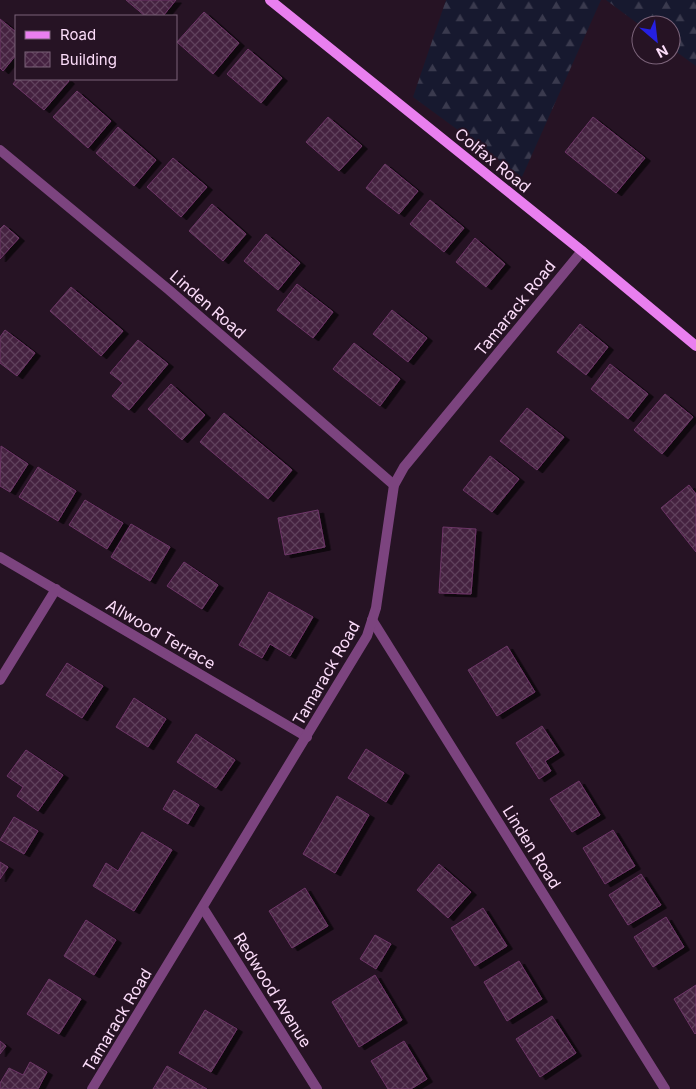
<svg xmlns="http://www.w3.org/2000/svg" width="696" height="1089" font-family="Inter,sans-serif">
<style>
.forest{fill:url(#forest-firs)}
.building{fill:url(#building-cross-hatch);stroke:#6d3667;filter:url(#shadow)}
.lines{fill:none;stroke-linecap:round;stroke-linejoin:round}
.minor{stroke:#7c447f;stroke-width:10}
.secondary{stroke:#e97fef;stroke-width:10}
.labels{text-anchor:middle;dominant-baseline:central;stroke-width:4;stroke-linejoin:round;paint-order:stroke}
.street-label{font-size:16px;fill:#fbdcf9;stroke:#261324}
</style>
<defs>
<pattern id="forest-firs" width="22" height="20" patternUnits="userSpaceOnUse" patternTransform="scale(1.25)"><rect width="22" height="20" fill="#17192f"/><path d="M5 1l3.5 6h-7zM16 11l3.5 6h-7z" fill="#3a3a4e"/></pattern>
<pattern id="building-cross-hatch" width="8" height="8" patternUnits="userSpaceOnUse" patternTransform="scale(1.25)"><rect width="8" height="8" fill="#442140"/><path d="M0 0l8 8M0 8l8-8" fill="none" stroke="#60415c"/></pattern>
<filter id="shadow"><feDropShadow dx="5.5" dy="3" stdDeviation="0" flood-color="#0009"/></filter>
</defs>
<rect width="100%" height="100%" fill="#261324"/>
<g class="forest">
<polygon points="446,0 601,0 522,177 413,97"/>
<polygon points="606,0 696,0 696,66 671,48 671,25 641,26"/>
</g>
<g class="building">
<polygon points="126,0 176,0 163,16 145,16"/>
<polygon points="204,12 239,43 213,74 177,42"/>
<polygon points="0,19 16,32 16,55 3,71 0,68"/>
<polygon points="248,49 282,78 261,103 227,74"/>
<polygon points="17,79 67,79 69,81 44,110 13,84"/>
<polygon points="77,91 111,121 88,148 53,117"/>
<polygon points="328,117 362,146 339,171 306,142"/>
<polygon points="593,117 645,158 616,193 565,152"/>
<polygon points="118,127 156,160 134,186 96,153"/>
<polygon points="173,158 207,187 181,217 147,187"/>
<polygon points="385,164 418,191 399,214 366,188"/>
<polygon points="430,200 464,228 444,252 410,224"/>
<polygon points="212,204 246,234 223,261 189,231"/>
<polygon points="4,225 19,238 0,259 0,229"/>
<polygon points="266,234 300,263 278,290 244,261"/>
<polygon points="475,238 505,264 486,287 456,262"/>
<polygon points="297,284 333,312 313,338 277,310"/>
<polygon points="71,287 123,331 101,356 50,311"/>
<polygon points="392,310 427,338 408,362 373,334"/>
<polygon points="580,324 608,347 586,375 557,352"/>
<polygon points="5,330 35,353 17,376 0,363 0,337"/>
<polygon points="138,340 168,364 129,410 112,396 123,383 110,373"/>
<polygon points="354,343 400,379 380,406 333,369"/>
<polygon points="610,364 648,394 628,419 591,389"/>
<polygon points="171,384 205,415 182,440 148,409"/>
<polygon points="665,394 693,417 662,454 634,430"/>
<polygon points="527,408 564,437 537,470 500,441"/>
<polygon points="224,413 292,470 268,499 200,442"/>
<polygon points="1,446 28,464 10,492 0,486"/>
<polygon points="490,456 519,479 492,512 463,490"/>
<polygon points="38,467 76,491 58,521 19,497"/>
<polygon points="689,485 696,494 696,552 661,508"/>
<polygon points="85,500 123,523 107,549 69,525"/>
<polygon points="318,510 325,547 285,555 278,518"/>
<polygon points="131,524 170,547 150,581 111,557"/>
<polygon points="443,527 476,529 471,594 439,593"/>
<polygon points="184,562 218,585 202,609 167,586"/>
<polygon points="269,592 313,617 290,656 270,644 262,658 239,645"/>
<polygon points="507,646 535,692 497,716 468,670"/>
<polygon points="67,663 103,686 82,718 46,695"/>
<polygon points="134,698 166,719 148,747 116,727"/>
<polygon points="542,726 559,752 545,761 551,771 539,779 516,743"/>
<polygon points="196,734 235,760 216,788 177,762"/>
<polygon points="366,749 404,773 386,802 348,778"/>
<polygon points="26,750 63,775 38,811 17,796 23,787 7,776"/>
<polygon points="579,781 600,815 572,832 550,799"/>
<polygon points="174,790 199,805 188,824 163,809"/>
<polygon points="337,796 369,815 335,873 303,854"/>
<polygon points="14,817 38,831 24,854 0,840"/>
<polygon points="613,830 635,866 605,884 583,848"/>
<polygon points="142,832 172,850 134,911 93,886 106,863 118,871"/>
<polygon points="0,862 8,867 0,879"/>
<polygon points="439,864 471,892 448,918 417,890"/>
<polygon points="641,874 661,905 628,925 609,895"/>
<polygon points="305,888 328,926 292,948 269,911"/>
<polygon points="483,908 507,946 475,966 451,928"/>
<polygon points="666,917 684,947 653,967 634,937"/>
<polygon points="86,920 116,940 94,975 64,956"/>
<polygon points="375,935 391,944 376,969 360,959"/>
<polygon points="519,961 542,999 507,1021 484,982"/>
<polygon points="375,975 402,1020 359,1047 332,1002"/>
<polygon points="49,979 81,999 59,1034 27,1014"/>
<polygon points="696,985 696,1033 695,1034 674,999"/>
<polygon points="205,1010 237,1029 211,1072 179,1053"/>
<polygon points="552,1016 576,1053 540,1077 516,1039"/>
<polygon points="0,1041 6,1046 0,1054"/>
<polygon points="404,1041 427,1079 411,1089 388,1089 371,1061"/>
<polygon points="30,1062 47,1072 38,1089 0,1089 0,1083 9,1068 23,1075"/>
<polygon points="167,1066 207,1089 153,1089"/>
</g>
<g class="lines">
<g class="minor">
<polyline points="0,150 169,290 394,485"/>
<polyline points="0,557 307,737"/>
<polyline points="372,620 665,1089"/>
<polyline points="0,680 56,589"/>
<polyline points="203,908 317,1089"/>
<polyline points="92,1089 367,636 376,608 394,485 404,467 582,251"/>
</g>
<polyline class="secondary" points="270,0 582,251 696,346"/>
</g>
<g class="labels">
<g class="street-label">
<text transform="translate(493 160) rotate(39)">Colfax Road</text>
<text transform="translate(208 304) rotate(41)">Linden Road</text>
<text transform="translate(515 308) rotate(-51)">Tamarack Road</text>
<text transform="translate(161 634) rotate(30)">Allwood Terrace</text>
<text transform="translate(326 673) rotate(-60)">Tamarack Road</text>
<text transform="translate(532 847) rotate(58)">Linden Road</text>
<text transform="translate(273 990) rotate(58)">Redwood Avenue</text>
<text transform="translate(117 1020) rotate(-59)">Tamarack Road</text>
</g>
</g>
<rect x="15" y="15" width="162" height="65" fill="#261324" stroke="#7b6379"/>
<rect x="25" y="31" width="25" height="8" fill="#e97fef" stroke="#7b6379"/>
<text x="60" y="40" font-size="15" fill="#fbdcf9">Road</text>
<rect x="25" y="52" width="25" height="15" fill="url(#building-cross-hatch)" stroke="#7b6379"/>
<text x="60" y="65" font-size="15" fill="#fbdcf9">Building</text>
<g transform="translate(656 40) rotate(152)"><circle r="24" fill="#261324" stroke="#7b6379"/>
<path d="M0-4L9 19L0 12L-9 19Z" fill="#2520e2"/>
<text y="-8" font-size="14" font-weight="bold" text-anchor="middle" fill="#fbdcf9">N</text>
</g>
</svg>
